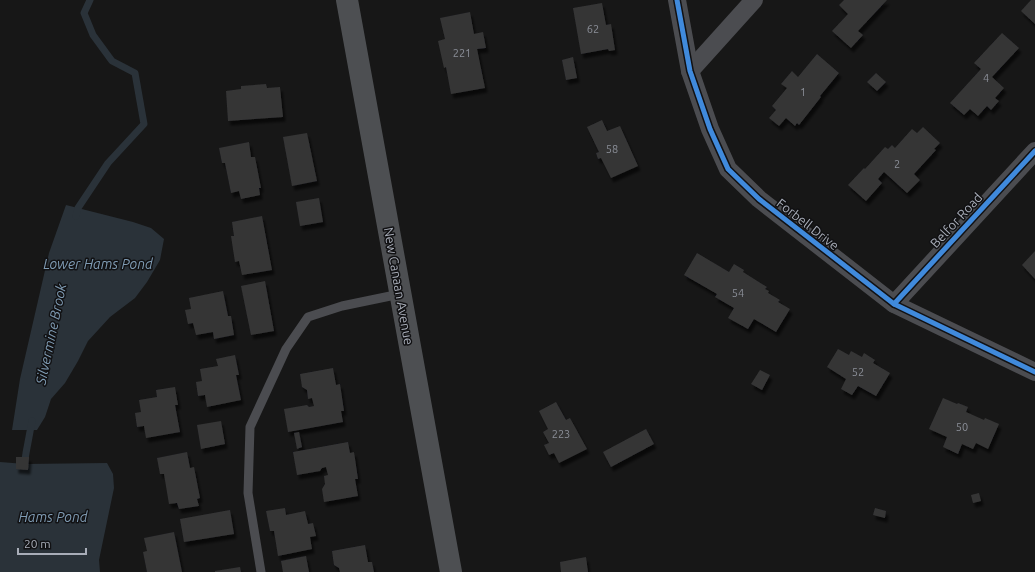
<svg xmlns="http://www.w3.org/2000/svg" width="1035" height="572" font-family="Ubuntu,sans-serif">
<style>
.water{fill:#2a3239}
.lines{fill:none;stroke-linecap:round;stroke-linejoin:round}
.stream{stroke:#2a3239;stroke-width:7}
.building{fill:#353536;filter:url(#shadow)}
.service{stroke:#4b4c50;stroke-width:9}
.minor{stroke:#4b4c50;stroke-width:18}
.primary{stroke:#4d4f52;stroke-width:22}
.cycleway-casing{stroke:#111113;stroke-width:8}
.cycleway{stroke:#408adc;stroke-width:5}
.labels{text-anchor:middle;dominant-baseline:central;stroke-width:3;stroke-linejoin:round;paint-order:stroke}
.number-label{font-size:11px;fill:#8b8f98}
.street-label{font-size:13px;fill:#a8adb8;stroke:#111113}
.water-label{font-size:14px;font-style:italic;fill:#7f9bb3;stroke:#111113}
</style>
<defs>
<filter id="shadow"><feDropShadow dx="2.5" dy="4.5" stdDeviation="1" flood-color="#0009"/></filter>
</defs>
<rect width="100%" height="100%" fill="#171717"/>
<g class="water">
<polygon points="66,205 133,222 151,228 164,239 160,260 147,282 135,298 110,317 88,341 78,361 65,383 51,399 45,417 37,430 12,430 20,379 49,253"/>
<polygon points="0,462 25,464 107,463 113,474 114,488 99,560 100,572 0,572"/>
</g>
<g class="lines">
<g class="stream">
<polyline points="76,216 78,208 108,163 144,124 135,73 112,61 93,35 84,13 90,0"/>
<polyline points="24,466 26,453 32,421"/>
</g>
</g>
<g class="building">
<polygon points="844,0 887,0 858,31 863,35 851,48 832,31 848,14 839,5"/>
<polygon points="1031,0 1035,0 1035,24 1021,11"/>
<polygon points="602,3 606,25 611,24 615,50 609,51 608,49 581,54 573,8"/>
<polygon points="470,12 474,34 483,32 486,48 477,49 485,88 451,94 446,67 444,68 438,41 445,39 440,18"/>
<polygon points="1002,33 1019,48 992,77 1004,88 995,98 999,101 991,110 987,106 978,116 970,109 964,115 950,103 981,69 974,63"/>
<polygon points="817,54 839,73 820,96 821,97 799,125 797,123 795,126 786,118 779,126 769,118 776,110 772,106 787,88 781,84 792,71 798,77"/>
<polygon points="573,57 577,78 566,80 562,60"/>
<polygon points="876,73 886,82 877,91 867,82"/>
<polygon points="266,84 267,88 280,87 283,117 228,121 226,91 241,89 241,86"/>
<polygon points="602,120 607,131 620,126 638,166 611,178 601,158 598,159 596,153 599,152 587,127"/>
<polygon points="923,127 940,143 934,149 936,150 914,174 920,180 907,193 884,172 878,179 882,183 866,201 848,185 864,168 865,169 885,147 888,149 892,145 895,148 912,129 917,133"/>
<polygon points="307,133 317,181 292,186 283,137"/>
<polygon points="249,142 251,157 255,157 261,188 259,188 260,195 241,199 239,191 231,193 225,163 222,163 219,148"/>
<polygon points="319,198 323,222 300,226 296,202"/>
<polygon points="262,216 272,270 242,275 239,261 235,262 231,236 234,236 232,222"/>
<polygon points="1035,251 1035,279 1022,265"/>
<polygon points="697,253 729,272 734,264 744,270 743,272 767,287 765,289 769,291 768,293 780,300 778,302 790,309 776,332 754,319 748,329 728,318 734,308 715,297 717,294 684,275"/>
<polygon points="265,281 274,331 251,335 241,286"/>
<polygon points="223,291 228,316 231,316 234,335 214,339 213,332 196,335 193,323 188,324 185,310 191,309 189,298"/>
<polygon points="838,349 849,355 851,351 862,357 864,353 875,360 873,363 890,373 876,396 858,386 852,395 841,389 846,379 827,367"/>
<polygon points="235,355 239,375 236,375 241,400 207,407 205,395 198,396 196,382 202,381 200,369 218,366 216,359"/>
<polygon points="333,368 336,385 340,384 344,411 341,411 343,422 288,432 284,409 307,405 309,407 314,406 312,398 308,399 307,390 302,387 300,374"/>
<polygon points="760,370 770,375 762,390 751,384"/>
<polygon points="175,387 178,405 175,405 180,432 146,438 144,426 137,427 135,413 141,412 139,400 157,397 156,390"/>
<polygon points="943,398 957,404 958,403 968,407 966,412 984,420 985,418 999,424 988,449 976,443 973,449 962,444 958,454 943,447 947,437 929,429"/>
<polygon points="556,402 566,420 570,418 587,449 559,463 554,453 549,455 544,445 549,443 543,432 548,429 539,411"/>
<polygon points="221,421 225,444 201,449 197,425"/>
<polygon points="646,429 654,444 611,467 603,452"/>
<polygon points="299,432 302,447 297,449 294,433"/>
<polygon points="348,442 350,453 354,452 358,479 355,479 358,496 324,502 322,489 325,484 324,476 328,475 326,467 322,468 320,471 297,475 293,452"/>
<polygon points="187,452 190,468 194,467 200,498 197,499 199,506 179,509 177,503 169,504 164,474 160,474 157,458"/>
<polygon points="16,457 29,457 28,470 16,469"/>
<polygon points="979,493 981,501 973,503 971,495"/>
<polygon points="285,508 286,515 305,511 308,524 313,523 316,536 310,537 312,549 278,556 274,531 270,531 266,511"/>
<polygon points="875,508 886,511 885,518 873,515"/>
<polygon points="230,510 234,534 184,542 180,519"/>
<polygon points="174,532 182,572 147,572 143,552 147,551 144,538"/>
<polygon points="365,545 368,562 372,562 374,572 340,572 339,568 334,565 332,551"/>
<polygon points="306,556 309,572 283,572 281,561"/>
<polygon points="586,557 588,572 561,572 560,562"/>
<polygon points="240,567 241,572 215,572 215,571"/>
</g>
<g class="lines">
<polyline class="service" points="261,572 248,493 250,427 286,349 308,317 342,306 400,294"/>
<g class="minor">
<polyline points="677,0 690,71 710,129 728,169 759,199 894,304 1035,372"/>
<polyline points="690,71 754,0"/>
<polyline points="894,304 1035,151"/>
</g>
<polyline class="primary" points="347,0 451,572"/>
<defs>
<g id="cycleway">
<polyline points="677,0 690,71 710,129 728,169 759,199 894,304 1035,372"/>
<polyline points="894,304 1035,151"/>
</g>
</defs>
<use href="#cycleway" class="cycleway-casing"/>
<use href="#cycleway" class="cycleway"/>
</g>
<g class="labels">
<g class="number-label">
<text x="593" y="29">62</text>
<text x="462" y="53">221</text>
<text x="986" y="78">4</text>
<text x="803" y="92">1</text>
<text x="612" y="149">58</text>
<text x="897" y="164">2</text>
<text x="738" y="293">54</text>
<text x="858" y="372">52</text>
<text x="962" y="427">50</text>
<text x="561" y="434">223</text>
</g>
<g class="street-label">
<text transform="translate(956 220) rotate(-47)">Belfor Road</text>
<text transform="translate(808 224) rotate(38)">Forbell Drive</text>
<text transform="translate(399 286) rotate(80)">New Canaan Avenue</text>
</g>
<g class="water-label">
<text x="98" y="264">Lower Hams Pond</text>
<text transform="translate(51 334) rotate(-78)">Silvermine Brook</text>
<text x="53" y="517">Hams Pond</text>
</g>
</g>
<path d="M18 548v6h68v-6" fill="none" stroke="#a8adb8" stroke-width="2"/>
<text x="24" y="548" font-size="12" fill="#a8adb8" stroke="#111113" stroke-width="3" paint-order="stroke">20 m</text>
</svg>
